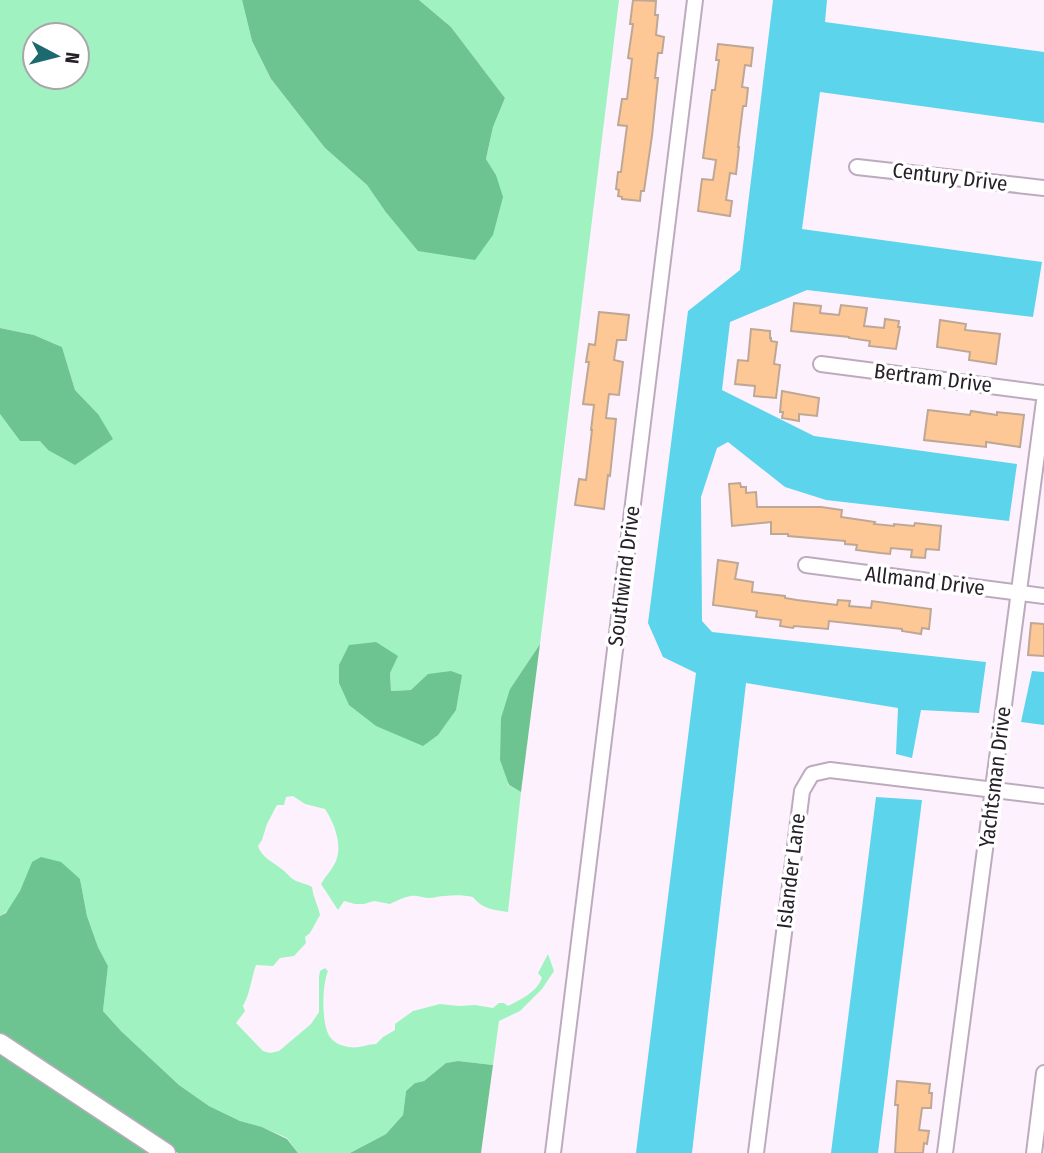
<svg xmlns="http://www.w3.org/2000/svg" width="1044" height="1153" font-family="'Fira Sans Condensed',sans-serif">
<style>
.green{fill:#a0f3c0;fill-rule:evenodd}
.forest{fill:#6ec491}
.water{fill:#5bd4ec}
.building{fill:#fec796;stroke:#bea895;stroke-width:2}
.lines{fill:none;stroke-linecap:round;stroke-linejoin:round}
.minor-casing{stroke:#bdaabf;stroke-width:18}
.tertiary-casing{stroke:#bdaabf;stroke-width:21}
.minor{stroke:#fff;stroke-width:14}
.tertiary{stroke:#fff;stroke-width:18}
.labels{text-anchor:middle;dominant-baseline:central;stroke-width:7;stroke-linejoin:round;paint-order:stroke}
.street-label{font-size:21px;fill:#272028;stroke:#fff}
</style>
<rect width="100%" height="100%" fill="#fdf1fe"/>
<path class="green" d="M0 0H242L252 41 271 79 325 148 367 185 385 211 496 175 486 159 493 127 505 98 451 27 419 0H619L540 644 510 689 508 785 521 792 508 912C494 910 482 909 473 897 463 895 455 895 445 896 439 896 434 898 428 898 423 898 416 895 411 896 404 897 396 901 390 904L374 901 364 904H355L344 901 338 910 321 884C325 877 330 872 334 865 344 848 335 824 325 809L305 804 293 796 286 797 284 805H277L267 824 262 840 258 846C262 858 273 862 283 870 287 873 290 878 296 881 301 883 307 884 312 887 313 897 318 905 320 915L310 933 305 937 306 943 294 956 280 958 273 966 256 965C251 979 250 994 243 1006L245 1011 236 1023 263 1051 270 1053 279 1051 311 1024 319 1012V977L320 971 325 968 328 971C322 985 321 1024 330 1037 334 1043 342 1046 349 1047 358 1049 367 1044 376 1044L383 1037 395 1030V1024L413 1011 440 1004 459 1006 475 1005 493 1008 499 1003H504L508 1006C521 999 536 993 542 978L538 973 548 954 554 971 542 989 520 1011 499 1021 493 1065 458 1061 446 1063 424 1081 415 1083 406 1091 403 1115 386 1134 350 1153H298L287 1138 262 1127 240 1121 209 1106 179 1085 121 1031 103 1011 108 966 98 947 87 916 80 879 32 862C26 878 16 909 0 916V414L20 441 40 440 48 450 98 414 75 390 62 347 34 335 0 328ZM35 35H77V77H35ZM376 642 390 673 391 691 411 690 376 726Z"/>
<g class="forest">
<polygon points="242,0 419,0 451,27 505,98 493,127 486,159 496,175 503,197 493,235 475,260 418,251 385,211 367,185 325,148 271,79 252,41"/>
<polygon points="0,328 34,335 62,347 75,390 98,414 113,439 75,465 48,450 40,441 20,441 0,414"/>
<polygon points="376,642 398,656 390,673 391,691 411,690 428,674 451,671 462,675 456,710 438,735 423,746 376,726 349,705 339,683 339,665 349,645"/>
<polygon points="540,644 521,792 509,785 500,760 501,718 510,689"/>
<polygon points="41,857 61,862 80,879 87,916 98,947 108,966 103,1011 121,1031 179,1085 209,1106 240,1121 262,1127 287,1139 298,1153 178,1153 0,1035 0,916 6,913 20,891 32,862"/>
<polygon points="0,1050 154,1153 0,1153"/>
<polygon points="458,1061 493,1065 481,1153 350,1153 386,1134 403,1115 406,1091 415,1083 424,1081 446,1063"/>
</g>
<g class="water">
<polygon points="773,0 827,0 825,22 1044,52 1044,123 820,92 802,229 1042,262 1033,317 807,290 730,322 722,390 814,436 1017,464 1009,521 826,500 785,487 728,442 717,448 701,497 702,621 712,632 986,662 979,713 921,710 912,758 896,754 898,708 746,683 692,1153 636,1153 696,673 663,657 648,623 688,311 740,270"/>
<polygon points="1032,671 1044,672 1044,725 1021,722"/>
<polygon points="876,797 922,800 878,1153 831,1153"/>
</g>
<g class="building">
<polygon points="633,0 656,1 655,15 658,15 656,35 664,37 662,53 658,53 655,78 658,78 652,136 644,191 641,191 640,201 622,199 622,197 618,196 619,190 616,189 618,172 621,172 627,126 618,125 622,99 627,99 632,59 628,58 633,24 630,24"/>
<polygon points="718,44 753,48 751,66 745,65 742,87 748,88 746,106 743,106 738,147 739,147 736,174 730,173 726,200 732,201 730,216 698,211 702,179 713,180 716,160 703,158 712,90 715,90 719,60 716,60"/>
<polygon points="794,303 821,306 820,313 839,315 841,305 867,308 864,326 884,328 885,319 899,321 898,327 900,327 896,349 869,346 870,341 849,338 849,337 791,331"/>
<polygon points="599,312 629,315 626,340 617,340 614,360 623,362 619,395 609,394 606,418 616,419 610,476 608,475 604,509 575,505 579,479 586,480 592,430 591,430 594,405 583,404 589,362 586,362 589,344 595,345"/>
<polygon points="940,320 966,324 965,330 1000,334 996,364 969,360 970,352 937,347"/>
<polygon points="751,329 770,331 770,338 771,338 771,341 777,342 774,364 780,365 776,398 754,396 755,386 735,384 738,360 748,361"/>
<polygon points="782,391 819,398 817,416 799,414 799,421 782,418 783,412 780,412"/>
<polygon points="928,410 970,415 971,411 997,415 997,412 1024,415 1020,447 986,442 986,447 924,440"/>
<polygon points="740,483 741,487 746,487 746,493 756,492 757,507 821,507 842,510 841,517 875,522 874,524 894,526 894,524 914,526 915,523 941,526 939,550 926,549 925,558 911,557 912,550 891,548 890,554 880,553 856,550 857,545 845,544 845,541 788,536 788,534 771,534 771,522 732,526 729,484"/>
<polygon points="718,560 738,563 735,579 753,582 752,592 785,596 785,598 797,600 837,605 838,600 850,601 849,606 871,608 872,601 931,609 929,629 922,628 921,634 902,631 902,629 829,621 828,629 794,626 793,628 780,626 781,620 756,617 757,611 713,605"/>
<polygon points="1031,623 1044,624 1044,656 1028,655"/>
<polygon points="897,1081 930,1084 929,1093 932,1093 931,1108 922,1108 919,1130 929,1131 927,1144 924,1143 923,1153 895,1153 898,1105 895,1105"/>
</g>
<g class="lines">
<defs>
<g id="minor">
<polyline points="857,167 1044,188"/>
<polyline points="821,364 1044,393"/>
<polyline points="806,565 1044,596"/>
<polyline points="553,1153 695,0"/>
<polyline points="756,1153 802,791 812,774 830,770 1044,796"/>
<polyline points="945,1153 1044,401"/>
<polyline points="1034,1153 1044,1073"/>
</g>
<polyline id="tertiary" points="0,1043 166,1153"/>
</defs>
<use href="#minor" class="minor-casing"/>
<use href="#tertiary" class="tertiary-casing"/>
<use href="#minor" class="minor"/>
<use href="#tertiary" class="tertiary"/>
</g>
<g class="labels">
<g class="street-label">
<text transform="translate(950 177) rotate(7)">Century Drive</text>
<text transform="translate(933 378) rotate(7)">Bertram Drive</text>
<text transform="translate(624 576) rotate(-83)">Southwind Drive</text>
<text transform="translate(925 581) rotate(7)">Allmand Drive</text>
<text transform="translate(995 777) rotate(-83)">Yachtsman Drive</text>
<text transform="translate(791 871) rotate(-83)">Islander Lane</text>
</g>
</g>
<g transform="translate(56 56) rotate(97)"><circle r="33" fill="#ffffff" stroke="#a9a6a9" stroke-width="2"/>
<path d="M0-5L12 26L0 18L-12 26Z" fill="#1d6970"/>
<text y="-10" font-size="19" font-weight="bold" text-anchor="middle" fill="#272028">N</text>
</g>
</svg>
